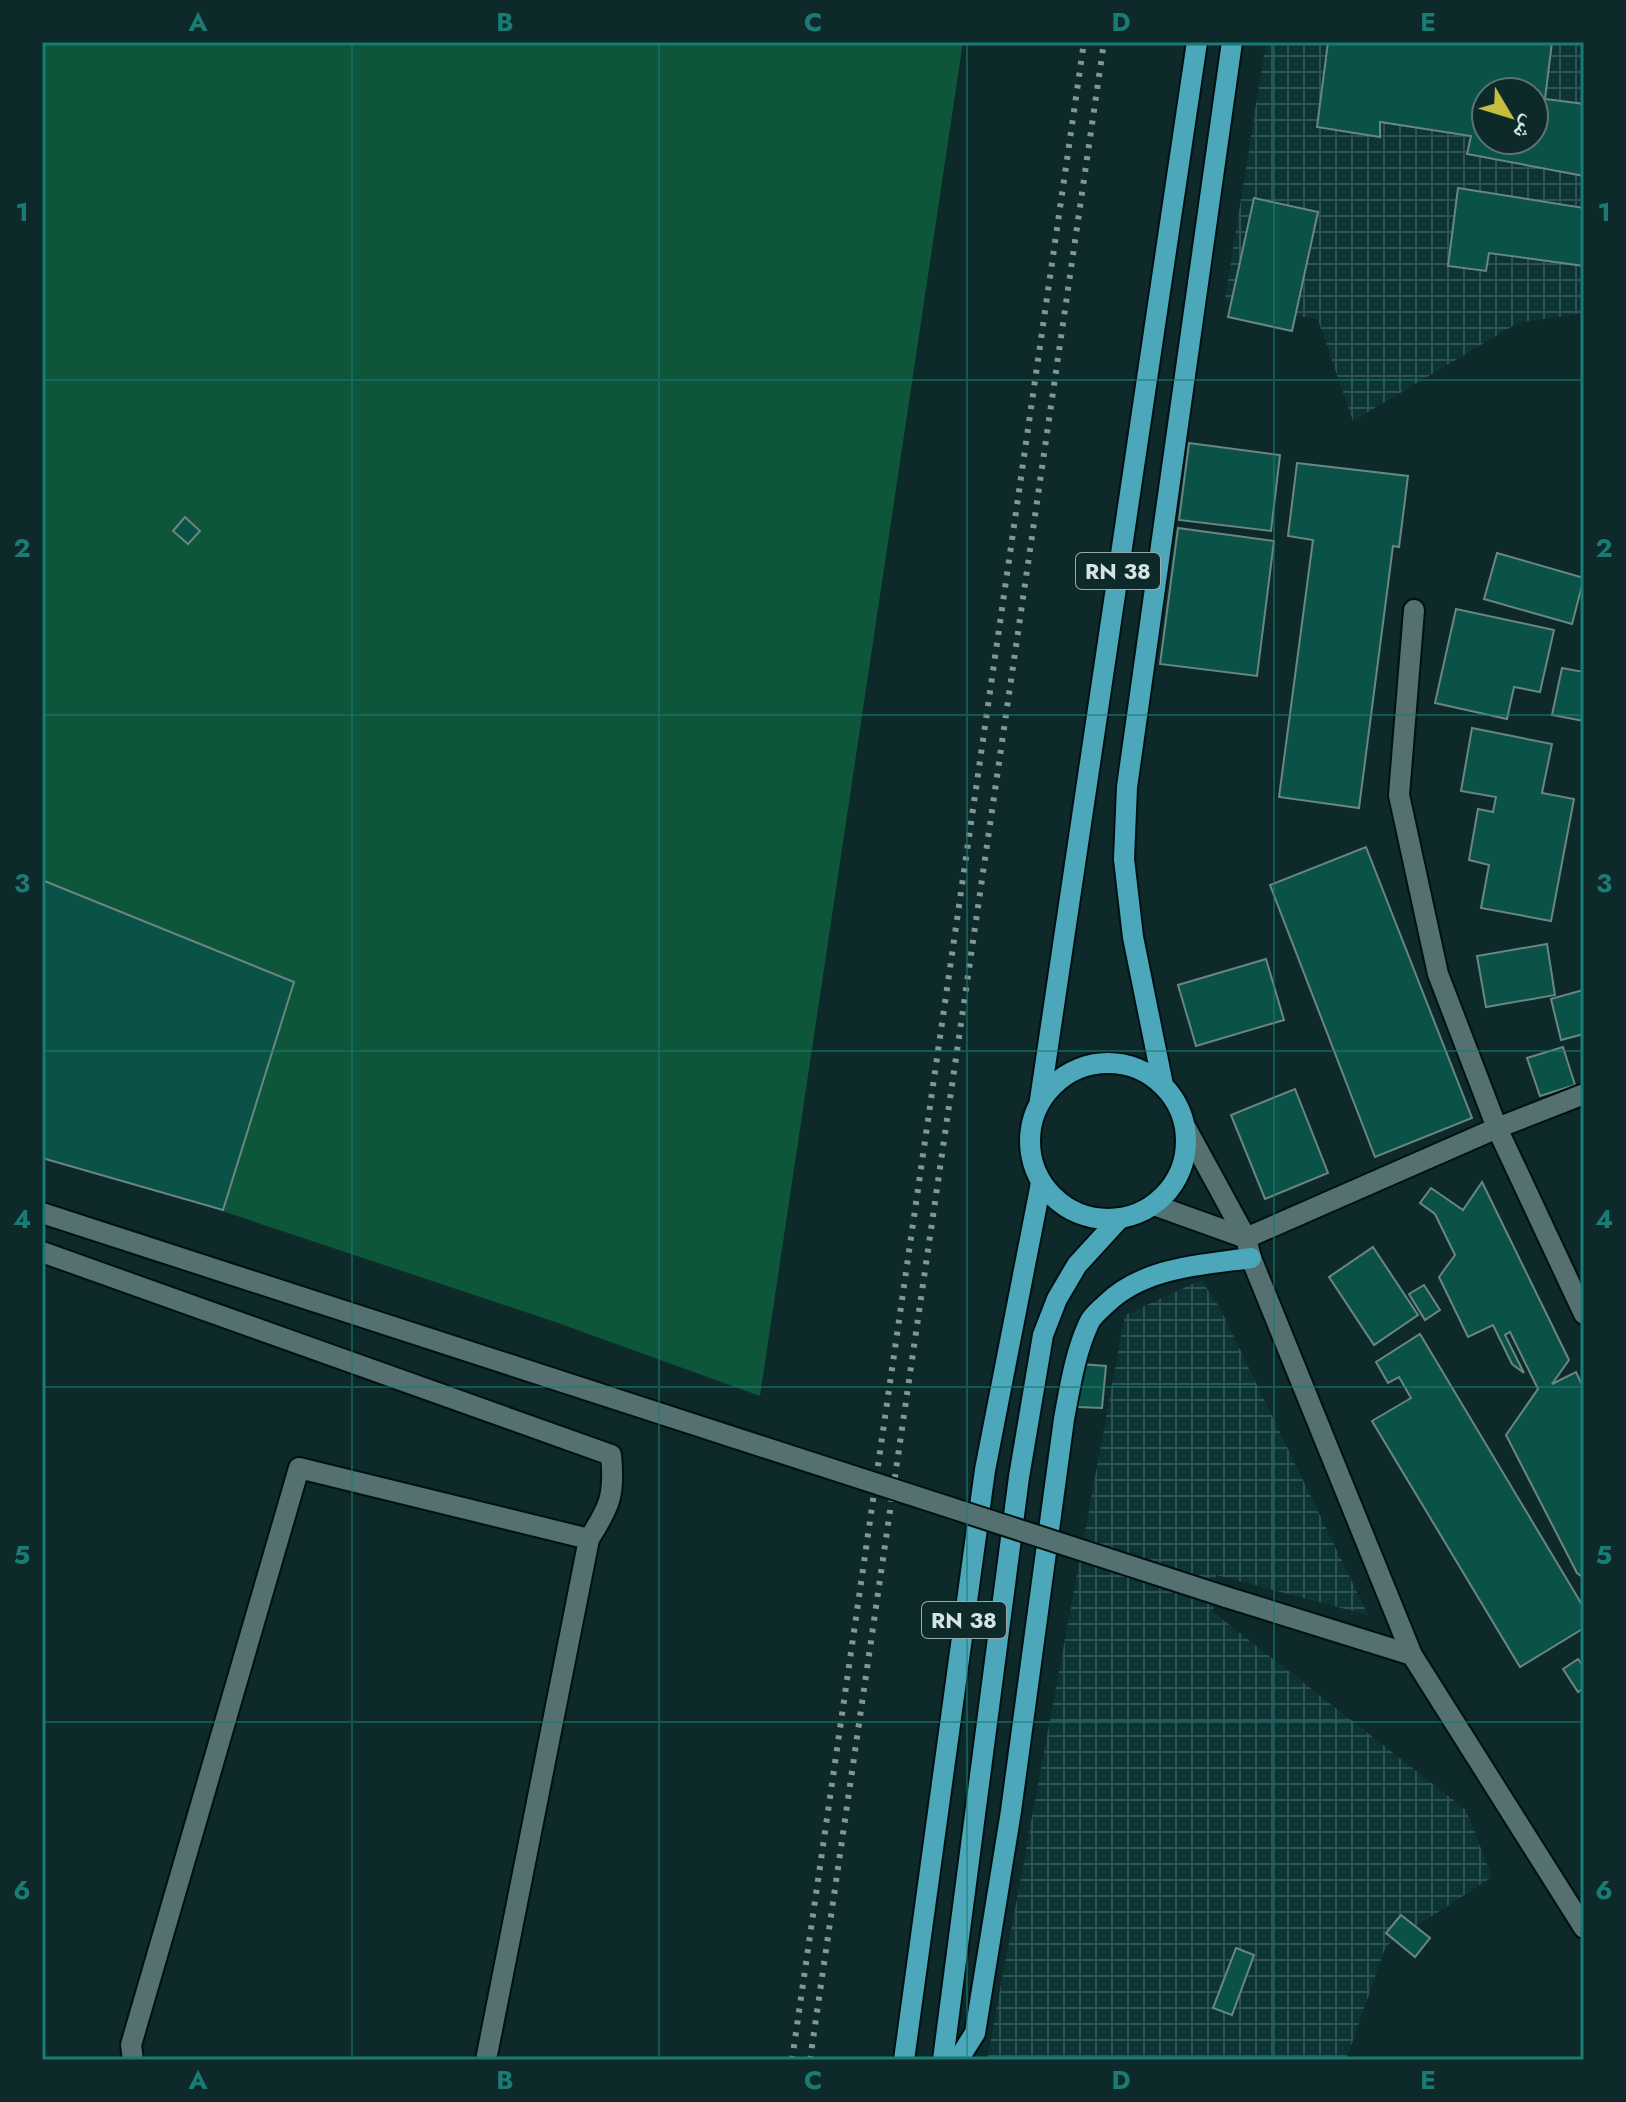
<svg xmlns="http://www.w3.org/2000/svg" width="1626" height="2102" font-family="Jost,'Noto Naskh Arabic',sans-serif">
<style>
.industrial{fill:url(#industrial-grid);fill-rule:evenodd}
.pitch{fill:#0e563a}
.building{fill:#0a5247;stroke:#6b8680;stroke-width:2;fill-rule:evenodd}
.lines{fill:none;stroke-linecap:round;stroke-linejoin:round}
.lane-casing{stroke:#001112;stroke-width:24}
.street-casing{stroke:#001112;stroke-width:24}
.secondary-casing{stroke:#001112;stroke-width:24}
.primary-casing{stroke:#001112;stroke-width:24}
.lane{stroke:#547070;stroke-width:20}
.street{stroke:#547070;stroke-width:20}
.secondary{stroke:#547070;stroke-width:20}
.primary{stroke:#4ba7b9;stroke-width:20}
.rail{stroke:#829696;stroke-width:6;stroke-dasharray:4 8;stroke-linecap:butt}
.secondary-bridge-casing{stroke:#001112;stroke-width:24;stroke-linecap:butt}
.secondary-bridge{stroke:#547070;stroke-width:20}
.grid{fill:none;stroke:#197b74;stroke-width:2;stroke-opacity:0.55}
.labels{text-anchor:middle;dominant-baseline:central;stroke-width:6;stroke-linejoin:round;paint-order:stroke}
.shield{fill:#0e2929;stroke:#99abab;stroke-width:2}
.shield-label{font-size:22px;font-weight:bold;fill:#d4e3e3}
.neatline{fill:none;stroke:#197b74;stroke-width:3}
.grid-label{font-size:26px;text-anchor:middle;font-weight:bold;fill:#197b74}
</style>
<defs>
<pattern id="industrial-grid" width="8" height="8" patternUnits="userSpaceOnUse" patternTransform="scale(2)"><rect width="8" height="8" fill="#0d3435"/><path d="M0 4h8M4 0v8" fill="none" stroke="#2f5152"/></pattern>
</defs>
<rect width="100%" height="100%" fill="#0e2929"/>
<g class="industrial">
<path d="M1266 42H1584V313L1518 323 1353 421 1318 320 1225 299ZM1486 92H1534V140H1486Z"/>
<polygon points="1201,1280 1220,1308 1368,1615 1216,1575 1213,1612 1466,1810 1492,1877 1386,1946 1346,2060 987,2060 1125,1315"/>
</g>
<polygon class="pitch" points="42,42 963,42 760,1396 558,1323 42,1151"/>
<g class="building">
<path d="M1328 42H1552L1545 99 1584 104V176L1467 154 1471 136 1380 122V137L1317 127ZM1486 92H1534V140H1486Z"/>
<polygon points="1458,188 1584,208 1584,266 1489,253 1486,271 1448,266"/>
<polygon points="1254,198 1318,212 1292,331 1228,317"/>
<polygon points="1189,443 1280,455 1271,531 1179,520"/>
<polygon points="1297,463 1408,476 1399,547 1393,546 1359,808 1279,797 1313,540 1288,536"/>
<polygon points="185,517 200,531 188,544 173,531"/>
<polygon points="1178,528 1274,541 1257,676 1160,664"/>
<polygon points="1497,553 1584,578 1572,624 1484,599"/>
<polygon points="1456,609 1554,630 1540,692 1514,687 1507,719 1435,703"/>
<polygon points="1562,668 1584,672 1584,721 1552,715"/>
<polygon points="1472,728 1552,744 1542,793 1574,799 1551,921 1481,908 1489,865 1469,860 1478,809 1493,812 1496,797 1461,791"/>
<polygon points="1366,847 1472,1118 1375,1157 1270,885"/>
<polygon points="42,880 294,982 223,1210 42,1158"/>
<polygon points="1547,944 1555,995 1486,1007 1477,956"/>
<polygon points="1266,959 1284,1020 1196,1046 1178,985"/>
<polygon points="1583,990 1584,1034 1561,1040 1551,999"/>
<polygon points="1563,1047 1575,1085 1540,1096 1527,1058"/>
<polygon points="1295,1089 1328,1173 1265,1199 1231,1115"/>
<polygon points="1482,1182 1569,1360 1552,1384 1576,1372 1584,1389 1584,1578 1577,1573 1506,1435 1538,1389 1510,1332 1505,1335 1524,1373 1512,1364 1493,1325 1468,1337 1439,1277 1455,1255 1435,1214 1420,1203 1431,1188 1463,1210"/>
<polygon points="1373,1247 1418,1315 1374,1345 1329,1277"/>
<polygon points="1424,1285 1440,1310 1425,1320 1409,1294"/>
<polygon points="1420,1334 1584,1608 1584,1628 1520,1667 1372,1421 1411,1398 1399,1377 1388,1383 1376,1362"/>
<polygon points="1081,1364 1106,1366 1102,1408 1078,1407"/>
<polygon points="1578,1659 1584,1667 1584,1688 1578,1692 1563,1669"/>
<polygon points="1401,1915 1430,1938 1415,1957 1386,1933"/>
<polygon points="1236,1948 1254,1955 1232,2015 1213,2008"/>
</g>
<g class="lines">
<defs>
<g id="lane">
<path d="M42 1252 611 1455C615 1495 610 1506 589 1539L486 2060"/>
<polyline points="133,2060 131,2045 299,1468 589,1539"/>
</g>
<g id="street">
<polyline points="1414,610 1399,795 1438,974 1497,1128 1584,1314"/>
<polyline points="1246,1238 1497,1128 1584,1094"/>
</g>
<g id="secondary">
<polyline points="1186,1128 1246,1238 1251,1258 1412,1655"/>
<polyline points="1154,1205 1246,1238"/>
<polyline points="1226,1597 1412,1655 1584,1928"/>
</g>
<g id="primary">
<circle cx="1108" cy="1141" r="78"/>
<polyline points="1163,1085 1133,937 1124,859 1127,787 1232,42"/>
<polyline points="1040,1100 1197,42"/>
<polyline points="904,2060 985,1470 1041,1183"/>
<polyline points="943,2060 1019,1477 1043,1335 1057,1299 1077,1265 1120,1218"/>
<path d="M958 2060 975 2033 1011 1811 1064 1419C1070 1387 1075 1353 1089 1323 1092 1316 1100 1310 1106 1304 1144 1267 1201 1265 1251 1258"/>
</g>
</defs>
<use href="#lane" class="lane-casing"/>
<use href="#street" class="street-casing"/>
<use href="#secondary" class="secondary-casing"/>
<use href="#primary" class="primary-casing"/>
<use href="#lane" class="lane"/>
<use href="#street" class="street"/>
<use href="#secondary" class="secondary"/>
<use href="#primary" class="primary"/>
<g class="rail">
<polyline points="792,2060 1084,42"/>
<polyline points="810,2060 1104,42"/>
</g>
<defs>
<polyline id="secondary-bridge" points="42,1213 1226,1597"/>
</defs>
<use href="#secondary-bridge" class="secondary-bridge-casing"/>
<use href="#secondary-bridge" class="secondary-bridge"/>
</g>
<path class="grid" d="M352 42V2060M659 42V2060M967 42V2060M1274 42V2060M42 380H1584M42 715H1584M42 1051H1584M42 1387H1584M42 1722H1584"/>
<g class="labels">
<g class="shield">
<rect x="1076" y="553" width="84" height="36" rx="6"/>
<rect x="922" y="1602" width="84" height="36" rx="6"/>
</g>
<g class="shield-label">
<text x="1118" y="571">RN 38</text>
<text x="964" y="1620">RN 38</text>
</g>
</g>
<rect width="1626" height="2102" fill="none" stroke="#0e2929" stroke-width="88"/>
<g transform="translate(1510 116) rotate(128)"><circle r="38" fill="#0e2929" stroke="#5d7373" stroke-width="2"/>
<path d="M0-6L14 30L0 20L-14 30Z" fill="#c4bd3e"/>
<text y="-12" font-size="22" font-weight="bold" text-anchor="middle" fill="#d4e3e3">ش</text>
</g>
<rect x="44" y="44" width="1538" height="2014" class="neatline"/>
<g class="grid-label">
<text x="198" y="31">A</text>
<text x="505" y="31">B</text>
<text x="813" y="31">C</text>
<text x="1121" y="31">D</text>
<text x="1428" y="31">E</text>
<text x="22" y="221">1</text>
<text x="1604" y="221">1</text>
<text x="22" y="557">2</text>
<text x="1604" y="557">2</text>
<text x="22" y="892">3</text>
<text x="1604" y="892">3</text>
<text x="22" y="1228">4</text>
<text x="1604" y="1228">4</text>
<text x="22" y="1564">5</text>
<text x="1604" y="1564">5</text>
<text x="22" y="1899">6</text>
<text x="1604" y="1899">6</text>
<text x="198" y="2089">A</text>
<text x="505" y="2089">B</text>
<text x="813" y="2089">C</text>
<text x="1121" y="2089">D</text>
<text x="1428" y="2089">E</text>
</g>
</svg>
